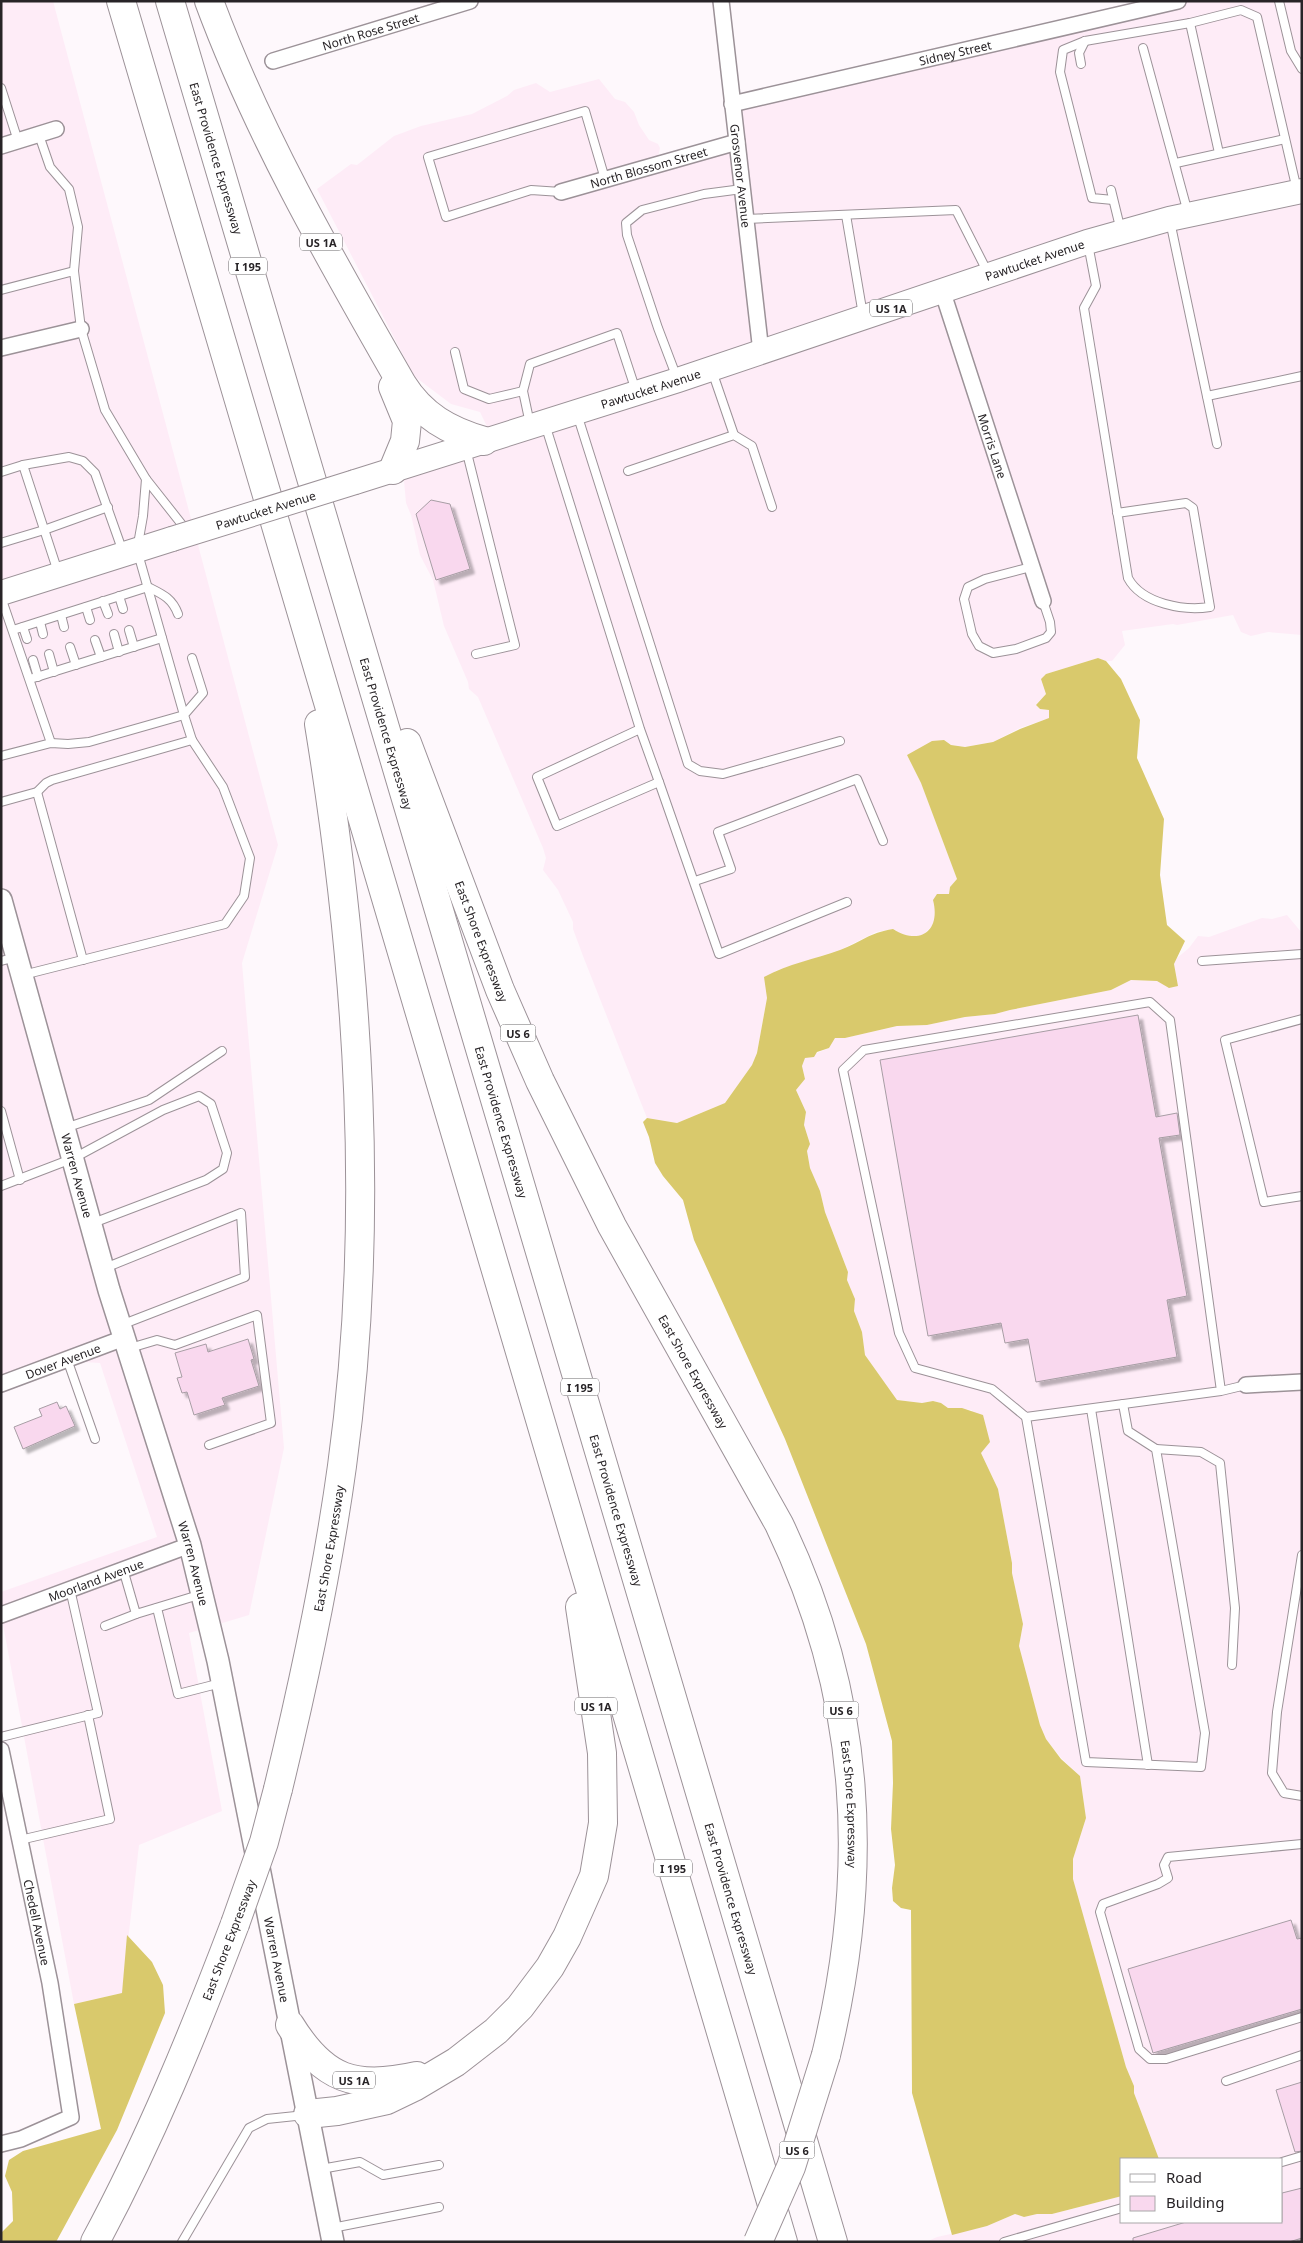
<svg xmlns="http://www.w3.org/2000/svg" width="1303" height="2243" font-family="'Noto Sans',sans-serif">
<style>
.built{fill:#feecf7}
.forest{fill:#d9c96c}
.building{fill:#f9d8ee;stroke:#a79da4;filter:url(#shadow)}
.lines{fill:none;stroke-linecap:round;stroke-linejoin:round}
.lane-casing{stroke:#9c9298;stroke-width:10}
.street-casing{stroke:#9c9298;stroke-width:18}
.secondary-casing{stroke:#9c9298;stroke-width:24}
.primary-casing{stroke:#9c9298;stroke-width:26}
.highway-casing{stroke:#9c9298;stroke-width:30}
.lane{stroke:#fff;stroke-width:8}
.street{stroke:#fff;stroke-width:15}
.secondary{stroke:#fff;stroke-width:21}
.primary{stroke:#fff;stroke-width:24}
.highway{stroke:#fff;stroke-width:28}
.primary-bridge-casing{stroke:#9c9298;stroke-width:26;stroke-linecap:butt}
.highway-bridge-casing{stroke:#9c9298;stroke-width:30;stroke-linecap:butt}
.primary-bridge{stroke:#fff;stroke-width:24}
.highway-bridge{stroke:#fff;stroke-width:28}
.labels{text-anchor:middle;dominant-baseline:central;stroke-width:4;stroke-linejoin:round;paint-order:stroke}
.shield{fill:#fff;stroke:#686668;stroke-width:1}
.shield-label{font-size:11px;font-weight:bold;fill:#282427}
.street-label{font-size:12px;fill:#282427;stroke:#fff}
</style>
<defs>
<filter id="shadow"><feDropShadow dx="4.5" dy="4.5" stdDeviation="1" flood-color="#0004"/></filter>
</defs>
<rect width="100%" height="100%" fill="#fef8fc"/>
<g class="built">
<polygon points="1,1 53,1 278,845 242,963 284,1448 249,1615 189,1633 222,1811 139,1845 122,1993 74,2004 1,1614 1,1592 157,1537 100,1363 68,1361 1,1384"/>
<polygon points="1170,1 1302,1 1302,635 1268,632 1251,636 1241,632 1233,615 1177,625 1173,624 1122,631 1125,645 1112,661 1105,661 1098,658 1046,674 1046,694 1036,705 1040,709 1049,710 1050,718 1020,728 993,742 965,747 951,745 944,740 907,755 921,783 957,879 950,887 949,894 936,912 934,924 923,935 916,937 904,936 893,929 876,932 840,950 775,971 767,998 757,1053 752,1065 725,1103 677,1123 647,1118 583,956 573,929 573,922 558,890 543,870 546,858 543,848 478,697 469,689 468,682 444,626 433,580 420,555 411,515 406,503 403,469 493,439 480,412 451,404 414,376 317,189 351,164 357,165 394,136 421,126 472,114 507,96 514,90 536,83 550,92 599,79 615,99 625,102 634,112 639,125 649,140 658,144 660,148 657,162 731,140 728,111"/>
<polygon points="1287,915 1302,933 1302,2242 926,2242 937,2237 987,2226 1015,2214 1024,2217 1037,2214 1052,2214 1122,2196 1122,2222 1282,2222 1282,2159 1159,2159 1134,2093 1134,2086 1126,2067 1073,1879 1073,1859 1086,1818 1080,1776 1062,1759 1046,1739 1040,1725 1019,1646 1023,1624 1012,1573 1012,1563 998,1489 981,1453 972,1410 948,1408 941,1403 933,1401 922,1403 897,1400 865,1355 862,1332 854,1311 855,1299 847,1280 848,1272 825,1212 820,1191 810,1168 807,1151 810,1143 804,1125 806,1112 796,1090 805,1079 802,1066 805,1058 829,1048 835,1038 845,1038 897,1026 927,1025 965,1017 995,1014 1010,1010 1111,990 1131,980 1157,981 1178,986 1174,964 1177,958 1189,948 1198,936 1209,937 1262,918 1272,919"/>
</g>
<g class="forest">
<path d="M1098 658 1106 661 1121 679 1140 720 1137 758 1164 819 1160 875 1167 925 1185 941 1174 964 1178 986 1169 988 1157 981 1131 980 1111 990 1010 1010 995 1014 965 1017 927 1025 897 1026 845 1038H835L829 1048 817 1052 814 1057 805 1058 802 1066 805 1079 796 1090 806 1112 804 1125 810 1144 807 1151 810 1168 820 1191 825 1212 848 1272 847 1280 855 1299 854 1311 862 1332 865 1355 897 1400 922 1403 933 1401 941 1403 948 1408H962L983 1415 990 1442 981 1453 998 1489 1012 1563V1573L1023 1624 1019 1646 1040 1725 1046 1739 1061 1759 1080 1776 1086 1818 1073 1859V1879L1126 2067 1134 2086V2093L1159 2159H1122V2196L1052 2214H1037L1024 2217 1015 2214 987 2226 952 2235 912 2093 911 1910 901 1908 893 1901 892 1888 895 1865 891 1829 893 1783 892 1741 866 1644 785 1439 694 1240 683 1200 663 1176 655 1163 649 1137 643 1122 647 1118 677 1123 725 1103 752 1065 757 1053 767 998 764 977C788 964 815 959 840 950 861 942 869 933 893 929 920 946 941 931 933 900L937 894H949L950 887 957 879 921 783 907 755 932 741 944 740 951 745 965 747 993 742 1020 729 1049 718V710L1040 709 1036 705 1046 694 1041 679 1046 674Z"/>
<polygon points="127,1935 152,1962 163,1985 165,2013 117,2130 56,2242 1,2242 1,2233 13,2221 12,2192 5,2176 9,2160 23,2151 101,2129 74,2004 122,1993"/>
</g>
<g class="building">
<polygon points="431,500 450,504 470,569 436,580 416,514"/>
<polygon points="1138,1015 1156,1117 1177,1113 1180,1135 1159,1138 1187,1296 1167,1300 1177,1357 1036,1382 1028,1339 1005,1343 1001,1323 928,1336 880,1060"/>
<polygon points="248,1339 254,1359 251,1360 259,1386 222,1398 225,1405 194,1415 187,1392 182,1393 177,1378 182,1377 175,1353 206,1344 208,1352"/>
<polygon points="57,1402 60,1409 66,1406 75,1426 23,1449 14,1427 42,1416 39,1409"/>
<polygon points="1291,1920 1297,1939 1302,1938 1302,2009 1153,2053 1128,1969"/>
<polygon points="1302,2082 1302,2151 1295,2152 1276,2090"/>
<polygon points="1302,2188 1302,2238 1289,2242 1133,2242 1133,2238 1186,2222 1282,2222 1282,2193"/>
</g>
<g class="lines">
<defs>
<g id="lane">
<polyline points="1279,1 1291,51 1302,69"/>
<polyline points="1190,23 1219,153"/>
<polyline points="1143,48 1188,213"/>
<polyline points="1081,64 1079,53 1085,41"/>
<polyline points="1,88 18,141"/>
<polyline points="39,135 50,167 69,189 78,227 74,271"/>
<polyline points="1176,163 1285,139"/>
<polyline points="1111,190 1121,231"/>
<polyline points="561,192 531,190 446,217 428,157 585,111 605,179"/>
<polyline points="1113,200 1092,198 1060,72 1063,50 1085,41 1190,23 1241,10 1257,17 1297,190"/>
<polyline points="846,215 863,315"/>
<polyline points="746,219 956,210 988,273"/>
<polyline points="1170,221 1217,444"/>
<path d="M1088 244 1096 286 1084 308 1128 578C1142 604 1184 611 1210 607L1193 508 1186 503 1117 513"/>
<polyline points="1,290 74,271 81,329 105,410 146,479"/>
<polyline points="455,352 464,389 489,399 523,391"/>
<polyline points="712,371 734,435"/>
<polyline points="677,378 658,328 627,235 626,223 642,210 704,194 742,189"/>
<polyline points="1207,396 1302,376"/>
<polyline points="577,414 688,764 700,771 723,774 840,741"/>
<polyline points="530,424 523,391 530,364 617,333 636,391"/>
<polyline points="545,424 640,729 659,782 557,826 537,777 640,729"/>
<polyline points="466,449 515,645 476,654"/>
<polyline points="23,465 58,572"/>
<polyline points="628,471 734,435 752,446 772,507"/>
<polyline points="1,472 23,465 69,457 83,461 95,473 123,552"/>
<polyline points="1,543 44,530 108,507"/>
<polyline points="1031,567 985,579 968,587 964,599 972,634 979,646 993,653 1016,649 1046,638 1051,632 1050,622 1043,601"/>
<polyline points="119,596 123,609"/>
<polyline points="1,597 51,743"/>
<polyline points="103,601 108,614"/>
<polyline points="86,607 90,620"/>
<polyline points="61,615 64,627"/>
<polyline points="40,622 43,634"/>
<polyline points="23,627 27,639"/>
<path d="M13 630 148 587C162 594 172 598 178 614"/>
<polyline points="129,630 134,647"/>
<polyline points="114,634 119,652"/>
<polyline points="95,640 101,657"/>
<polyline points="70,647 76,665"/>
<polyline points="49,654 54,672"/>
<polyline points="33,660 38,677"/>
<polyline points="30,679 162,638"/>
<polyline points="1,756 51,743 68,744 89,742 184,715 137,550 143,516 146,479 187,531"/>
<polyline points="659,782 719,954 847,902"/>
<polyline points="37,792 83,960"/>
<polyline points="1,802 37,792 46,783 52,780 192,740 184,715 203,693 192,658"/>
<polyline points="695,881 731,869 718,832 857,779 883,841"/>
<polyline points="1,961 16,957"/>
<polyline points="1202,961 1302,954"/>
<polyline points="23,975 225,924 244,896 250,858 223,787 192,740"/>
<polyline points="1302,1019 1225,1040 1264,1202 1302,1196"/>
<polyline points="1,1111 20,1180"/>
<polyline points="65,1128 149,1100 222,1051"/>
<polyline points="1,1186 74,1158 163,1110 199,1096 211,1104 227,1153 223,1169 206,1180 93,1223"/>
<polyline points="105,1268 241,1213 245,1277 121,1325"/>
<polyline points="130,1348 157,1340 175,1345 257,1315 271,1423 209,1445"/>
<polyline points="67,1359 95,1439"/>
<polyline points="1221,1391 1170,1020 1150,1002 864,1050 843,1070 899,1333 915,1368 992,1389 1026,1417 1221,1391 1246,1385"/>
<polyline points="1091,1409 1148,1765"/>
<polyline points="1026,1417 1086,1762 1201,1767 1205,1733 1156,1449 1128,1431 1123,1404"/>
<polyline points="1156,1449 1201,1452 1220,1463 1235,1608 1232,1665"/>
<polyline points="1302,1555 1277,1712 1272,1773 1284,1793 1302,1796"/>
<polyline points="123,1569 136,1614 202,1594"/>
<polyline points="157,1608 178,1694 221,1683"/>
<polyline points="105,1626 136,1614"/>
<polyline points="1,1737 98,1713 70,1589"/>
<polyline points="20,1840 110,1819 88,1715"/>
<polyline points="1302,1844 1168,1857 1164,1865 1168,1878 1158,1884 1103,1904 1100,1912 1139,2049 1150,2059 1166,2059 1302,2017"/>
<polyline points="1226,2081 1302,2055"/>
<polyline points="1282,2162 1302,2156"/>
<polyline points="321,2169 360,2162 383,2175 439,2165"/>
<polyline points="332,2228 439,2207"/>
<polyline points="182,2242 249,2128 267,2119 305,2115"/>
<polyline points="1004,2242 1122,2208"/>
</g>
<g id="street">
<path id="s1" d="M721 1 761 352"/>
<path id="s2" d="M273 61 470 1"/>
<path id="s3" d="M732 104 1178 1"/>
<polyline points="1,146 56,129"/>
<path id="s4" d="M561 192 737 142"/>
<path id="s5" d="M942 290 1043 601"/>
<polyline points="1,348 81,329"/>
<path id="s6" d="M1 1384 124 1338"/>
<polyline points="1246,1385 1302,1382"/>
<path id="s7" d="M1 1615 190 1545"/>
<path id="s8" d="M1 1750 50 1983 71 2117 21 2139 1 2144"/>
</g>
<g id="secondary">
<path id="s9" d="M1 900 109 1290 190 1545 218 1661 333 2242"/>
</g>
<g id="primary">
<path id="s10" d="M355 482 678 380 1087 242 1169 219 1302 191"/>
<polyline points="1,593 172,539"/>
</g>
<g id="highway">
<polyline points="121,1 783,2242"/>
<path id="s11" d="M170 1 833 2242"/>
<path d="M209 1C259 136 331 260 402 384 422 416 449 431 484 441"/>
<polyline points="393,387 407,421 405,441 393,470"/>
<path id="s12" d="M407 743 500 990 540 1081 612 1226 779 1524C862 1697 871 1870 826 2055"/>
<path id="s13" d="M278 1789C304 1682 327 1575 342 1466 376 1219 359 969 319 724"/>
<path d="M290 2025C324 2080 355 2090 417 2076"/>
<polyline points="308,2114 337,2111 387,2100 414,2087 456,2062 496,2031 520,2007 550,1967 567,1937 594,1876 603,1823 602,1753 580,1607"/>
<path d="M95 2242C150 2140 194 2032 235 1924"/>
</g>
</defs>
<use href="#lane" class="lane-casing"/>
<use href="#street" class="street-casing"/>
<use href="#secondary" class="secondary-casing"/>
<use href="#primary" class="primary-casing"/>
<use href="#highway" class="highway-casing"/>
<use href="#lane" class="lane"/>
<use href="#street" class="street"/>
<use href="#secondary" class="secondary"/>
<use href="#primary" class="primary"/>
<use href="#highway" class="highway"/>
<defs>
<g id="primary-bridge">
<path id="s14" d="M172 539 355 482"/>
</g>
<g id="highway-bridge">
<polyline points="235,1924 264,1842 278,1789"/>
<polyline points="758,2242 791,2167 826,2055"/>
</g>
</defs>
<use href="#primary-bridge" class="primary-bridge-casing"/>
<use href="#highway-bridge" class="highway-bridge-casing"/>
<use href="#primary-bridge" class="primary-bridge"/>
<use href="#highway-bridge" class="highway-bridge"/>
</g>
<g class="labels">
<g class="shield">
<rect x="300" y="233.5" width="42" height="17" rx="4"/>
<rect x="229" y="257.5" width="38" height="17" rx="4"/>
<rect x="870" y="299.5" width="42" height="17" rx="4"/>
<rect x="500.5" y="1024.5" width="35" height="17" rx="4"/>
<rect x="561" y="1378.5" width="38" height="17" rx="4"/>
<rect x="575" y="1697.5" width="42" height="17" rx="4"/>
<rect x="823.5" y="1701.5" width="35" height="17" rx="4"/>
<rect x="654" y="1859.5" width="38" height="17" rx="4"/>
<rect x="333" y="2071.5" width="42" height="17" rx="4"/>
<rect x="779.5" y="2141.5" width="35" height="17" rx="4"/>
</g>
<g class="shield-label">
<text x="321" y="242">US 1A</text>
<text x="248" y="266">I 195</text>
<text x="891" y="308">US 1A</text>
<text x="518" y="1033">US 6</text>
<text x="580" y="1387">I 195</text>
<text x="596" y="1706">US 1A</text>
<text x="841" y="1710">US 6</text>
<text x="673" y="1868">I 195</text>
<text x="354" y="2080">US 1A</text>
<text x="797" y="2150">US 6</text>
</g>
<g class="street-label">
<text stroke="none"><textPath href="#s2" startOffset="102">North Rose Street</textPath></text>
<text stroke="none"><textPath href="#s3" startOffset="229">Sidney Street</textPath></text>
<text stroke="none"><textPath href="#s11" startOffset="164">East Providence Expressway</textPath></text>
<text stroke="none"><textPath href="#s4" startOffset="91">North Blossom Street</textPath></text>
<text stroke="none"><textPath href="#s1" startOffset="176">Grosvenor Avenue</textPath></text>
<text stroke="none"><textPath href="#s10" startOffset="715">Pawtucket Avenue</textPath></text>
<text stroke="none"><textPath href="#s10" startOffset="310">Pawtucket Avenue</textPath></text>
<text stroke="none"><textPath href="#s5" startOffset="164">Morris Lane</textPath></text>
<text stroke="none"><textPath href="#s14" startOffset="98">Pawtucket Avenue</textPath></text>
<text stroke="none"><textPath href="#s11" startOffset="764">East Providence Expressway</textPath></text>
<text stroke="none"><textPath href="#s12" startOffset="212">East Shore Expressway</textPath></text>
<text stroke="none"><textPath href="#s11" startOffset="1169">East Providence Expressway</textPath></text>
<text stroke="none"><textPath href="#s9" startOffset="286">Warren Avenue</textPath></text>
<text stroke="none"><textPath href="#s6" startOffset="66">Dover Avenue</textPath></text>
<text stroke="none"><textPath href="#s12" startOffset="692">East Shore Expressway</textPath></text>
<text stroke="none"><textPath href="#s11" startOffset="1574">East Providence Expressway</textPath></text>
<text stroke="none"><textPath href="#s13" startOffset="246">East Shore Expressway</textPath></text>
<text stroke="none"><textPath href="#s9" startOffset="691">Warren Avenue</textPath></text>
<text stroke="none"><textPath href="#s7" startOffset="101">Moorland Avenue</textPath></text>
<text stroke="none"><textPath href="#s12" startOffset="1158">East Shore Expressway</textPath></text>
<text stroke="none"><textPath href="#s11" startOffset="1979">East Providence Expressway</textPath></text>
<text stroke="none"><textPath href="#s8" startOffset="176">Chedell Avenue</textPath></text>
<text transform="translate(229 1940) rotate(-69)">East Shore Expressway</text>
<text stroke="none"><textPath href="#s9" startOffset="1096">Warren Avenue</textPath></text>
</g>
</g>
<rect width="1303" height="2243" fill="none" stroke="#282427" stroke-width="5"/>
<rect x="1120" y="2158" width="162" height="65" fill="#ffffff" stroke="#a9a7a9"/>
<rect x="1130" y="2174" width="25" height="8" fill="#ffffff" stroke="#a9a7a9"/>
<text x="1166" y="2183" font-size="15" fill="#282427">Road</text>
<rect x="1130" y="2196" width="25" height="15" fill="#f9d8ee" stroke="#a9a7a9"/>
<text x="1166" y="2208" font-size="15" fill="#282427">Building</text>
</svg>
